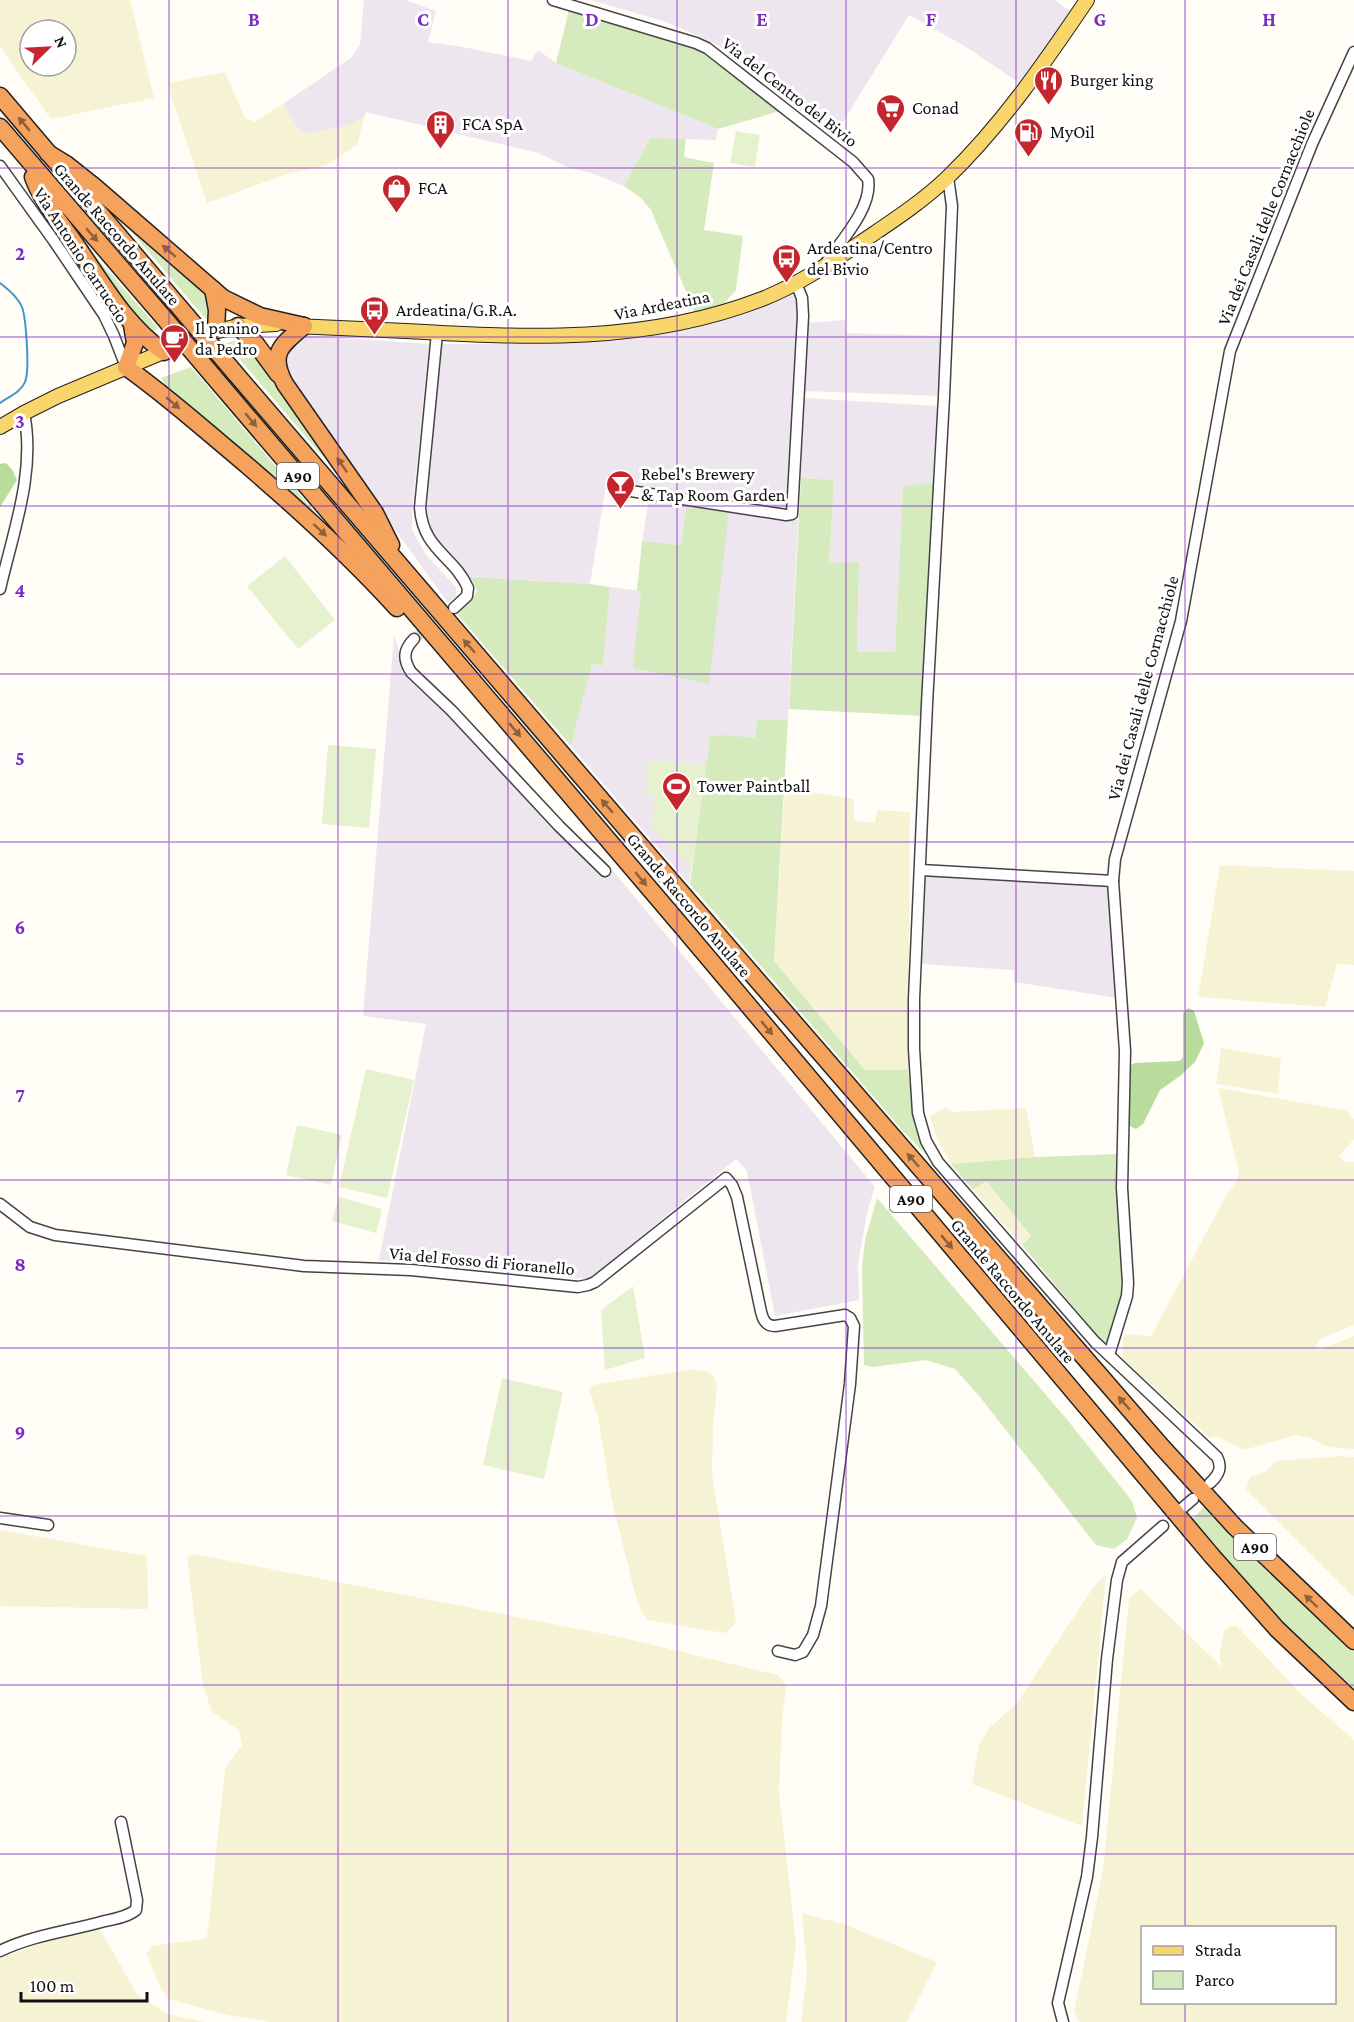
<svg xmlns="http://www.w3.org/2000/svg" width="1354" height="2022" font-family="'Crimson Pro',serif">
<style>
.industrial{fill:#eee6ef}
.farmland{fill:#f6f3d4;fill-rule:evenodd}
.green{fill:#d5ebbd}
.forest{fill:#b9dc9c}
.pitch{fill:#e6f2cf}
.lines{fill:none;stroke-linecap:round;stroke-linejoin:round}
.stream{stroke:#3f96cf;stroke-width:2}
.minor-tunnel{stroke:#dbdad3;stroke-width:10;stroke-dasharray:10 5;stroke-linecap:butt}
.minor-casing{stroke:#444;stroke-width:13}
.major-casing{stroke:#222;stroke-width:16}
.highway-casing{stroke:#222;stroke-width:19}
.minor{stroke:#fff;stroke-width:10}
.major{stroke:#f9d66b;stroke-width:14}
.highway{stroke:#f5a25d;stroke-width:16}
.highway-bridge-casing{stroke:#222;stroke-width:19;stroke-linecap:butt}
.highway-bridge{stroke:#f5a25d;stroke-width:16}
.oneway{fill:#8e613b}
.grid{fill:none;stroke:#7b2cbf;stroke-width:1.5;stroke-opacity:0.55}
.labels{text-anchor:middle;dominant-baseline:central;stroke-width:6;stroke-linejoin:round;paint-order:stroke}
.shield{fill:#fff;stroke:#585858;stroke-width:1.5}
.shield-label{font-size:16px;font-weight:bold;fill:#111}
.poi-label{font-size:18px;fill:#111;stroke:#fff;text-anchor:start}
.street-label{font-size:18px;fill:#111;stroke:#fff}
.grid-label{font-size:20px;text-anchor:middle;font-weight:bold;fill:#7b2cbf;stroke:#fff;stroke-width:6;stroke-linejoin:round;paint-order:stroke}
</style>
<rect width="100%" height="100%" fill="#fffdf5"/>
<g class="industrial">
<polygon points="364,0 406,0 436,11 428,42 463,47 531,61 538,50 556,63 718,129 716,140 650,138 624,186 594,174 567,167 538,153 366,112 364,118 347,126 307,134 298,129 283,104 352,57 360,44"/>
<polygon points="591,0 1055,0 1070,11 1021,84 966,47 909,15 833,138 793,102 716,44 666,22"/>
<polygon points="792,291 798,300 790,504 787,510 606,485 590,584 470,577 440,545 426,520 442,344 553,344 706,322 744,315"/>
<polygon points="845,320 846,333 942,336 940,396 805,391 807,323"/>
<polygon points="301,335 429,344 412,512 412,530 426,555 456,587 456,596 448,603 308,408 283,366 287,349"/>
<polygon points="804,398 939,406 934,484 903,486 895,653 857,652 859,563 829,563 834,480 801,478"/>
<polygon points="649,499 687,503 681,545 642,541"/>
<polygon points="729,511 798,520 788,720 757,719 755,738 729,735 710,737 689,884 571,746 592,664 603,666 610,587 641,591"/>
<polygon points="394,635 405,667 614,872 875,1187 867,1213 858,1264 859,1300 775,1316 747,1171 736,1159 589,1279 379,1260 426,1024 363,1016"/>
<polygon points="926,874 1110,885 1117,998 1014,982 1014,970 921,964"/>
</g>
<g class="farmland">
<path d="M0 0H130L154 98 51 119 0 47ZM30 30H66V66H30Z"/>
<polygon points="225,72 245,118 255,122 283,104 298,129 307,134 347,126 364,118 357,145 327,165 284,175 207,203 171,95 169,83"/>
<polygon points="785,788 854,799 854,820 875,823 877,810 910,812 908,1070 865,1070 774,961"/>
<polygon points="1220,865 1354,871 1354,965 1337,964 1325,1007 1198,997"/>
<polygon points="1221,1048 1281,1058 1278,1094 1216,1084"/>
<polygon points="1218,1088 1345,1110 1354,1119 1354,1139 1339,1156 1345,1162 1354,1162 1354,1325 1320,1339 1315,1347 1319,1350 1354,1336 1354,1449 1328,1447 1313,1439 1297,1435 1244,1450 1216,1436 1210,1438 1122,1358 1124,1334 1151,1336 1227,1194 1236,1182 1239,1173"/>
<polygon points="946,1107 953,1112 1026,1108 1035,1157 951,1164 936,1136 930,1116"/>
<polygon points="986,1180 1031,1237 1022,1245 973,1190"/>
<polygon points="693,1369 708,1372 715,1378 717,1387 713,1428 712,1473 736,1622 730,1629 724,1633 648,1620 642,1612 637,1601 611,1497 598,1417 589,1389 593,1385"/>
<polygon points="1340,1456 1354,1457 1354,1597 1246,1489 1250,1477 1266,1471 1276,1461"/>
<polygon points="0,1530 147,1556 148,1609 0,1606"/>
<polygon points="194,1554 620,1637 778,1675 786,1685 782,1722 779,1793 796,1943 786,2022 270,2022 227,2015 169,1999 160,1987 146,1953 153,1946 207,1938 225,1769 242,1745 239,1730 212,1712 203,1685 187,1558"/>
<polygon points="1106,1575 1082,1826 972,1784 979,1745 990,1727 1017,1703 1094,1586"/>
<path d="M1141 1589 1222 1667 1219 1656 1224 1631 1230 1626H1237L1303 1696 1354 1740V2022H1079L1074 2011 1103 1871 1129 1598ZM1142 1928H1334V2002H1142Z"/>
<polygon points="802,1913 843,1924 937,1962 907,2022 801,2022 807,1973"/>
<polygon points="97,1924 137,1994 167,2014 205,2022 0,2022 0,1958"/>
</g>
<g class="green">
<polygon points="569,10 703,50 780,111 718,129 556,63"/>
<polygon points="650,138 686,139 684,157 714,163 704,230 743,236 736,290 722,306 694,313 691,303 651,210 641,198 624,186"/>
<polygon points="117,215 212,299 213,312 206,319"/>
<polygon points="73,231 158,328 152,332 147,332"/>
<polygon points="239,340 248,342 358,498 226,343"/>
<polygon points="191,367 321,519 319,521 167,389 161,378"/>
<polygon points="801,478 834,480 829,563 859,562 857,652 895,652 903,485 934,484 922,716 789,709"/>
<polygon points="687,503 729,511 709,684 633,668 641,591 637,591 642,541 681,545"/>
<polygon points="470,577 590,584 610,587 603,666 592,664 571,746 457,614 473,598 477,590"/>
<polygon points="757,719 788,720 774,961 865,1070 908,1070 915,1127 925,1154 903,1131 690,884 710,736 729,735 755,738"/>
<polygon points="1118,1154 1125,1286 1107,1347 1022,1245 1031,1236 986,1181 973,1190 951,1164 1035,1157"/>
<polygon points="877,1198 1065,1417 1132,1501 1137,1518 1127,1539 1114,1549 1096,1545 980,1397 955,1369 926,1360 873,1367 864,1365 862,1268 865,1240"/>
<polygon points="1204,1507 1273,1577 1354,1652 1354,1689 1266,1605 1191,1520"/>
</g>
<g class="forest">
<polygon points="6,463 13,471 17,480 0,507 0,464"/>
<polygon points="1188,1008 1194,1011 1204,1043 1195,1062 1180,1076 1160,1090 1143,1124 1136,1129 1130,1126 1128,1111 1131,1065 1135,1063 1180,1061 1183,1057 1183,1013"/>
</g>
<g class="pitch">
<polygon points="736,131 760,135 755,167 730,163"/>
<polygon points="285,556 335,620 298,649 247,586"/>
<polygon points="328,745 376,749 369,828 322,824"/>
<polygon points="648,760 706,765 692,866 651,827 655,797 645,794"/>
<polygon points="366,1069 414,1080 387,1198 339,1187"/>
<polygon points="297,1125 342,1135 331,1185 286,1175"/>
<polygon points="339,1197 382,1209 376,1233 332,1221"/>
<polygon points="633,1286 645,1358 605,1370 601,1310"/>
<polygon points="502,1378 563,1392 544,1479 483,1465"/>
</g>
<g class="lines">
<path class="stream" d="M0 283C8 289 18 297 22 307 26 318 30 371 25 382 21 392 8 397 0 403"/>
<polyline class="minor-tunnel" points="414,639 447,614"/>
<defs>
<g id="minor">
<path d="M553 0 696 43 707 48 853 162 868 179C873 207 841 241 826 263"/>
<polyline points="0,166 54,241 104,315 114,336 126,367"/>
<path d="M948 177 952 206 944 397 927 704 914 999V1049L918 1113 926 1141 938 1162 1095 1342 1217 1457C1223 1468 1218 1476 1210 1483"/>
<path d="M437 333 420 508C423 550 454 556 468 588L467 596 454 608"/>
<polyline points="624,490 786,515 792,514 803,316 802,298 796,283"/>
<path d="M0 589C13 532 36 472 24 413"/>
<path d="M414 639C403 650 403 659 411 672L451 710 559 826 605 871"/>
<polyline points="921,870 1113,881"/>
<path d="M0 1204 30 1227 55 1235 304 1266 411 1270 578 1287 588 1285 595 1282 726 1178 732 1185 737 1197 760 1307C762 1317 764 1326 775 1326L845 1315 850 1318 854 1326 850 1384 821 1606 813 1635 803 1652 795 1655 778 1651"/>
<polyline points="1109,1355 1127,1296 1128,1283 1122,1188 1125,1051 1113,881 1115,859 1181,621 1230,351 1312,144 1354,52"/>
<polyline points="1179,1511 1193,1499"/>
<polyline points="0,1518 48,1525"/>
<path d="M0 1951C33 1935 70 1931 105 1921 115 1919 127 1917 136 1910L137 1900 121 1822"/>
<polyline points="1063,2022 1058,2003 1087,1877 1092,1837 1107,1659 1117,1580 1122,1562 1163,1526"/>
</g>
<g id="major">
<path d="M295 326C332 328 369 329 406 331 528 338 646 344 762 299 800 284 833 261 866 239 894 220 923 201 947 178 1002 125 1045 62 1087 0"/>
<polyline points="0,427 24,413 58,396 206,334 238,326 276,324"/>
</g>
<g id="highway">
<polyline points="0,96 186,315"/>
<polyline points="0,127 164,318"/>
<polyline points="48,153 66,164 95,187 223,298 260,316 304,326"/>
<path d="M33 177C41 200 60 222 74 242 101 281 125 325 164 352"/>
<polyline points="213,289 217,310 216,330"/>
<path d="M132 325 135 343 126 367C160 391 191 418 223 445 284 496 343 549 397 608"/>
<polyline points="238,326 256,344 278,374"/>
<path d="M304 326C280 346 269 354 285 384L375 513 391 545"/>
<polyline points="235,373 653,860 1162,1447 1235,1527 1354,1641"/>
<polyline points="213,376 684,929 1212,1556 1277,1629 1354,1702"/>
</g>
</defs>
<use href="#minor" class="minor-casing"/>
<use href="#major" class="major-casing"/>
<use href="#highway" class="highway-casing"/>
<use href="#minor" class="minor"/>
<use href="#major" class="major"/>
<use href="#highway" class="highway"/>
<defs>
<g id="highway-bridge">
<polyline points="186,315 235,373"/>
<polyline points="164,318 213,376"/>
</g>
</defs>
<use href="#highway-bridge" class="highway-bridge-casing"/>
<use href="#highway-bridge" class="highway-bridge"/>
</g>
<defs><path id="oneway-solid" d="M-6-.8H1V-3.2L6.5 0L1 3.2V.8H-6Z" transform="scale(1.5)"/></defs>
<g class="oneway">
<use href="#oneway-solid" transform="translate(24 124) rotate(-130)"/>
<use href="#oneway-solid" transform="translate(92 235) rotate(49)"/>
<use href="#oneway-solid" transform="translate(169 251) rotate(-139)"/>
<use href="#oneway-solid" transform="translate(173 403) rotate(40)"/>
<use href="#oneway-solid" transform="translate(251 420) rotate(50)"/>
<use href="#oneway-solid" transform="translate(342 465) rotate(-125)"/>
<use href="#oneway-solid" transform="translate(320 530) rotate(43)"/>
<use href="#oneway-solid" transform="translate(469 646) rotate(-131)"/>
<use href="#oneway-solid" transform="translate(515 730) rotate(50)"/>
<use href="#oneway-solid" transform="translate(607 806) rotate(-131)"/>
<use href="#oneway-solid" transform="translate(641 879) rotate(50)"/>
<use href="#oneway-solid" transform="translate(767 1028) rotate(50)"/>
<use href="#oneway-solid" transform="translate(913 1160) rotate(-132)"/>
<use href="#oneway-solid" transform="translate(947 1242) rotate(50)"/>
<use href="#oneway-solid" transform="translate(1124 1403) rotate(-131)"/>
<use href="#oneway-solid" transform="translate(1311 1601) rotate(-136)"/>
</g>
<path class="grid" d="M169 0V2022M338 0V2022M508 0V2022M677 0V2022M846 0V2022M1016 0V2022M1185 0V1928M0 168H1354M0 337H1354M0 506H1354M0 674H1354M0 842H1354M0 1011H1354M0 1180H1354M0 1348H1354M0 1516H1354M0 1685H1354M0 1854H1354M1185 2002V2022"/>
<defs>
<symbol id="restaurant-pin" viewBox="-11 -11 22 30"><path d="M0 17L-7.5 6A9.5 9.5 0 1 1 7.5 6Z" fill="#c4262e" stroke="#fff"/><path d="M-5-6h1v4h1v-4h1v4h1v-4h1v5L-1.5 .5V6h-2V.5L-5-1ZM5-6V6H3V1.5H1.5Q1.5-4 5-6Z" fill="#fff"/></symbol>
<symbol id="supermarket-pin" viewBox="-11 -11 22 30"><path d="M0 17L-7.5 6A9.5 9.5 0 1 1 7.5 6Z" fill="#c4262e" stroke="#fff"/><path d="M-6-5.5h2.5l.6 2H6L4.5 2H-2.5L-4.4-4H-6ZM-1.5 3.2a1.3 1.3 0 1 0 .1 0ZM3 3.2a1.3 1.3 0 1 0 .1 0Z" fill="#fff"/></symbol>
<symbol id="building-pin" viewBox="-11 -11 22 30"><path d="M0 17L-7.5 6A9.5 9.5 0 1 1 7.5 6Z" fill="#c4262e" stroke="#fff"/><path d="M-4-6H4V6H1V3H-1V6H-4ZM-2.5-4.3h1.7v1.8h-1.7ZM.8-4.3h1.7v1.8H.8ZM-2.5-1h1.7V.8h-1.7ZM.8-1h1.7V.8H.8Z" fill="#fff"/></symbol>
<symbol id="fuel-pin" viewBox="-11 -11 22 30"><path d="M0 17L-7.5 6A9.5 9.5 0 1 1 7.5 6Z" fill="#c4262e" stroke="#fff"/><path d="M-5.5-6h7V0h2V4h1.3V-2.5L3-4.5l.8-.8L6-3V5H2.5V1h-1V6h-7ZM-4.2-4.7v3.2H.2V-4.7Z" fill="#fff"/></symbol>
<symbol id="shop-pin" viewBox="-11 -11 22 30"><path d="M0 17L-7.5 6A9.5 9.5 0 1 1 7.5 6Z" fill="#c4262e" stroke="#fff"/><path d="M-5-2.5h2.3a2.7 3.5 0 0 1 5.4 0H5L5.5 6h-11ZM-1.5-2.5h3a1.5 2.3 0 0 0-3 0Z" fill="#fff"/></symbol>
<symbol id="bus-pin" viewBox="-11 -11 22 30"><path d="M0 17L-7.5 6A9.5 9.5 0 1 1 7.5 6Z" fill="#c4262e" stroke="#fff"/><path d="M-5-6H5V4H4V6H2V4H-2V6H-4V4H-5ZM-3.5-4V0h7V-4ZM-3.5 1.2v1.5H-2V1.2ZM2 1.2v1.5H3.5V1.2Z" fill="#fff"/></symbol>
<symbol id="cafe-pin" viewBox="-11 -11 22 30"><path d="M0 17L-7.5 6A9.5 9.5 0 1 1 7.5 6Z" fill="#c4262e" stroke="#fff"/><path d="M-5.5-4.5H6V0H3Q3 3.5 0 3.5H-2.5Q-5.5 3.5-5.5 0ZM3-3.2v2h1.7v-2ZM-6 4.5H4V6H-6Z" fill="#fff"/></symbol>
<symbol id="bar-pin" viewBox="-11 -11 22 30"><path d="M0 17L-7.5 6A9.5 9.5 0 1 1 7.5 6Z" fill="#c4262e" stroke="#fff"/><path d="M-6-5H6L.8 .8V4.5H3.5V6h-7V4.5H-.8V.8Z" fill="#fff"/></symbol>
<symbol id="stadium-pin" viewBox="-11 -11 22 30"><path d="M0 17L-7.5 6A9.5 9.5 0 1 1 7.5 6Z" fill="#c4262e" stroke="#fff"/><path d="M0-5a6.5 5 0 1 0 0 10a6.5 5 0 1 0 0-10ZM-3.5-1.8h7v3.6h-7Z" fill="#fff"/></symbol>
</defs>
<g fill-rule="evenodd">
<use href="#restaurant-pin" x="1032" y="64" width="33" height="45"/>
<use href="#supermarket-pin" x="874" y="92" width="33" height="45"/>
<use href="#building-pin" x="424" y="108" width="33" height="45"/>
<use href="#fuel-pin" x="1012" y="116" width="33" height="45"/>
<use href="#shop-pin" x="380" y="172" width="33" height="45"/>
<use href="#bus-pin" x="770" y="242" width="33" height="45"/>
<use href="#bus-pin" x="358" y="294" width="33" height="45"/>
<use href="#cafe-pin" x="158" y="322" width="33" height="45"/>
<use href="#bar-pin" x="604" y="468" width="33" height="45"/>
<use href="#stadium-pin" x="660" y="770" width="33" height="45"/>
</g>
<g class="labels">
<g class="shield">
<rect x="277" y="463" width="42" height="26" rx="4.5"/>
<rect x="890" y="1186" width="42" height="26" rx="4.5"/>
<rect x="1234" y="1534" width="42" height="26" rx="4.5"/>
</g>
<g class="shield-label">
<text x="298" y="476">A90</text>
<text x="911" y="1199">A90</text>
<text x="1255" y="1547">A90</text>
</g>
<g class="poi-label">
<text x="1070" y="80">Burger king</text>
<text x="912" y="108">Conad</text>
<text x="462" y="124">FCA SpA</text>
<text x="1050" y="132">MyOil</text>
<text x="418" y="188">FCA</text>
<text x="807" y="248">Ardeatina/Centro<tspan x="807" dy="21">del Bivio</tspan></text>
<text x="396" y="310">Ardeatina/G.R.A.</text>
<text x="195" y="328">Il panino<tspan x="195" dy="21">da Pedro</tspan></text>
<text x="641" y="474">Rebel's Brewery<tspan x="641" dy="21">&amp; Tap Room Garden</tspan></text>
<text x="697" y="786">Tower Paintball</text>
</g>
<g class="street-label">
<text transform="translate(790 92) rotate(38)">Via del Centro del Bivio</text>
<text transform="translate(1266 217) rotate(-68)">Via dei Casali delle Cornacchiole</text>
<text transform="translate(117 234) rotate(49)">Grande Raccordo Anulare</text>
<text transform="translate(81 255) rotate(57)">Via Antonio Carruccio</text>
<text transform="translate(662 305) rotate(-11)">Via Ardeatina</text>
<text transform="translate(1143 688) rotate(-75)">Via dei Casali delle Cornacchiole</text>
<text transform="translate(689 905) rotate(50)">Grande Raccordo Anulare</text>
<text transform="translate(482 1261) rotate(5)">Via del Fosso di Fioranello</text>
<text transform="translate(1013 1291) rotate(50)">Grande Raccordo Anulare</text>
</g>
</g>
<g class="grid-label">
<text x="254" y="26">B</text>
<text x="423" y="26">C</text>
<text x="592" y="26">D</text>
<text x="762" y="26">E</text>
<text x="931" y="26">F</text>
<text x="1100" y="26">G</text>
<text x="1269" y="26">H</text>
<text x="20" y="260">2</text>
<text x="20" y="428">3</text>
<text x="20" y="597">4</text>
<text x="20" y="765">5</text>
<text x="20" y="934">6</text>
<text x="20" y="1102">7</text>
<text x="20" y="1271">8</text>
<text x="20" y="1439">9</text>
</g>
<rect x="1141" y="1926" width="195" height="78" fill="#ffffff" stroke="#a0a0a0" stroke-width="1.5"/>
<rect x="1153" y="1946" width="30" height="9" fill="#f9d66b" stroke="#a0a0a0" stroke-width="1.5"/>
<text x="1195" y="1956" font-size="18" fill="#111111">Strada</text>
<rect x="1153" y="1971" width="30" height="18" fill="#d5ebbd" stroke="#a0a0a0" stroke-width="1.5"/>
<text x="1195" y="1986" font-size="18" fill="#111111">Parco</text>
<g transform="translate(48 48) rotate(66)"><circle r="28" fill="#ffffff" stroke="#a0a0a0" stroke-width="1.5"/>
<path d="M0-4.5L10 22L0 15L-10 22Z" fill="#c4262e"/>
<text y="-9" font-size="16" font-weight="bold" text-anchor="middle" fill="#111111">N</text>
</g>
<path d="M21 1992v9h126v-9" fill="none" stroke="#111111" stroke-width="3"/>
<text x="30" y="1992" font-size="18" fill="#111111" stroke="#ffffff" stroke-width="4.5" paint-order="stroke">100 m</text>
</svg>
